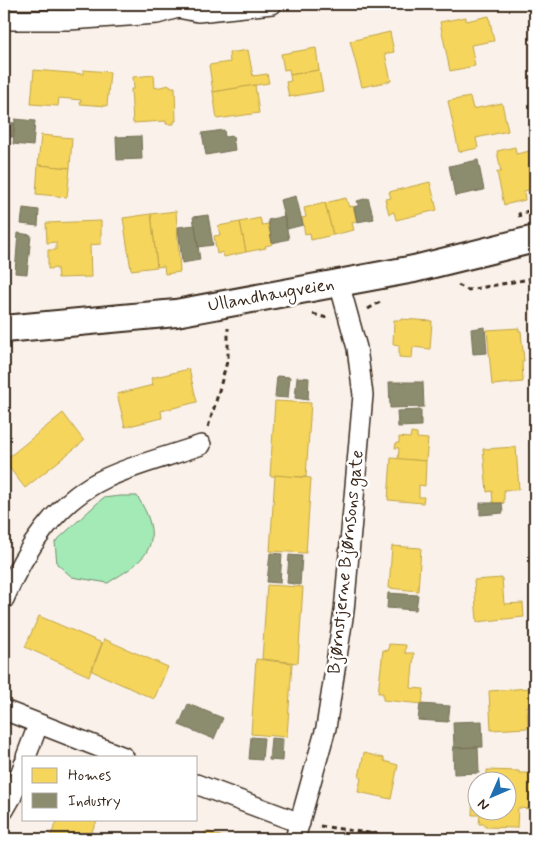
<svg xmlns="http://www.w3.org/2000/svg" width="539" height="843" font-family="Mynerve,sans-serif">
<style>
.green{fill:#a4eab7;stroke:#708a6a}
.homes{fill:#f6d55c;stroke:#bea249}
.industry{fill:#8c8c6e;stroke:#746f56}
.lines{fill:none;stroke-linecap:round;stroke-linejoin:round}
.street-casing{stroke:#3b2a1e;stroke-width:22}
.secondary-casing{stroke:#3b2a1e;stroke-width:30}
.path{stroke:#3b2a1e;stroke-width:3;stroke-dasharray:5 4;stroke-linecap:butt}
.street{stroke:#fff;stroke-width:19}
.secondary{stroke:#fff;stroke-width:26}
.labels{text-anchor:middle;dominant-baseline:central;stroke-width:5;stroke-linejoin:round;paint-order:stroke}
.street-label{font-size:18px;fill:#3b2a1e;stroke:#fff}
</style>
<rect width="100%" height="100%" fill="#faf2ea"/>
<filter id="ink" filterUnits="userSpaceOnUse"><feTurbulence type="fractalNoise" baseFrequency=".02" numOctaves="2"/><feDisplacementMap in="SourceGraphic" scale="10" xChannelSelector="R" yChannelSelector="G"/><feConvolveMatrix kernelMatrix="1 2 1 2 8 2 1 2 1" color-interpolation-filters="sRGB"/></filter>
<g filter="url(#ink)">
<path class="green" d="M120 496H137C150 516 160 541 140 560 132 569 118 576 108 583L72 577 57 564 55 542 103 498Z"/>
<g class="homes">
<polygon points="489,16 494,41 471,45 475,66 450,71 440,22 466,17 466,21"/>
<polygon points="390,32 394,52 385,54 391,81 362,87 350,41"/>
<polygon points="316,48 319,70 290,75 289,69 284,70 281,54"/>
<polygon points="248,50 253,76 267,74 269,83 213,92 209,65 230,62 229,53"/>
<polygon points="34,70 83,74 83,70 110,72 107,106 80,104 81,100 59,98 58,106 31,104"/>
<polygon points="319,70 323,91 289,97 286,82 291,81 290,75"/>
<polygon points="154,75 155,88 170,85 171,87 175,87 176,121 174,121 174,124 166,124 166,121 133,123 131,89 134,89 133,77"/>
<polygon points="255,85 259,113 217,119 213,92"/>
<polygon points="470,97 473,109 502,103 508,131 476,138 478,148 459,152 448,101"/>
<polygon points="41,135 72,138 70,168 38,165"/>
<polygon points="515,147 516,154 530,151 535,172 535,189 524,191 525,200 504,205 497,172 501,172 497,151"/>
<polygon points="38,165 70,168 67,197 36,194"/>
<polygon points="430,182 437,210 396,220 394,212 389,214 385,199 391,198 389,192"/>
<polygon points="346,198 349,207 353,206 357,222 352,223 354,230 333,235 325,203"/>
<polygon points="325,203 333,235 311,240 310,233 305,234 302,218 306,217 304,208"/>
<polygon points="176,211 180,272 165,274 164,266 157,267 151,214"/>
<polygon points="151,214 157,267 131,270 123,218"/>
<polygon points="260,218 262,225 268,224 273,244 265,246 266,248 246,252 240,222"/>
<polygon points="101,221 101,244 90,245 91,277 58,278 57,268 48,269 48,250 56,250 56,242 47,243 46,223"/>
<polygon points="240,222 246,252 224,257 223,252 217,254 214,236 220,235 218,226"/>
<polygon points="401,319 432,321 430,349 413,347 412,358 399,357 399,345 393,344 394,320 401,320"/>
<polygon points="519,328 519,331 521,331 524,361 522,361 523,382 492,385 487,330"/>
<polygon points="189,369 197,402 161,411 162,418 125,427 117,394 153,385 151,378"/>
<polygon points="275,401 311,403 306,477 270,476"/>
<polygon points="63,413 84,441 25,488 4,461"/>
<polygon points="411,433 417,434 417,438 428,439 426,461 398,459 399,448 395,448 396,443 399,443 399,437 410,438"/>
<polygon points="516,447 519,489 504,490 504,503 493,503 492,491 487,492 483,449"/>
<polygon points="391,458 426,461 425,486 419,485 419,497 424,497 423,503 388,500"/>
<polygon points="275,475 311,478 306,553 270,551"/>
<polygon points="392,546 421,548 418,591 389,588"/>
<polygon points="502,578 504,604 523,603 524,617 477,622 474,580"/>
<polygon points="267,585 303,587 298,663 262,659"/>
<polygon points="39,616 102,643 89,676 25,647"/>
<polygon points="104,639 168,667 154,699 92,671"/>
<polygon points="389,644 406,645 405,653 414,653 411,688 424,689 422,704 383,700 383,693 378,693 383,650 388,651"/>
<polygon points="256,659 292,663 287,737 251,734"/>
<polygon points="529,688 530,706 527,706 528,728 491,730 489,691"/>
<polygon points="364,753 384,758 384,761 398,765 391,799 358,792 361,778 359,777"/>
<polygon points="487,770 519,771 519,773 533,773 532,809 518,808 517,828 485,827 485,824 479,824 480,815 472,815 473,789 476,789 476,810 506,810 506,780 487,780"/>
<polygon points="58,819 98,819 88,839 49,839"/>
<polygon points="206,831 228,839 202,839"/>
</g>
<g class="industry">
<polygon points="15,119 35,121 33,146 13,144"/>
<polygon points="4,122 14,123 13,137 4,137"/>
<polygon points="224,130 225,137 233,136 235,150 206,155 202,133"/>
<polygon points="141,136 142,159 117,160 116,137"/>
<polygon points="478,160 484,190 455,196 449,166"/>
<polygon points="296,196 303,225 287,229 280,200"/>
<polygon points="368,198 374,219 357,222 354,207 359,205 357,201"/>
<polygon points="23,208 39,210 38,226 21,224"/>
<polygon points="208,215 213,245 198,247 193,217"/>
<polygon points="284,216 289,239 272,243 268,220"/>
<polygon points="195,225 200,260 182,263 178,227"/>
<polygon points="18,233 31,235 27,274 15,273"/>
<polygon points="485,327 487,353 473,354 471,329"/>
<polygon points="277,376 290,377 288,398 275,397"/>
<polygon points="297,377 309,378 308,400 295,398"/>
<polygon points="389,382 423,382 424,407 390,408"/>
<polygon points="421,410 421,426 398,427 397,411"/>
<polygon points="480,503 502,503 503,513 480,515"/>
<polygon points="270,553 282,554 280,583 267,582"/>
<polygon points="289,555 302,556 300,585 287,583"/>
<polygon points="388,593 418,595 416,610 387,608"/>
<polygon points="188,704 223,718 214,739 179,725"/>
<polygon points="420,704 450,706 448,722 418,720"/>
<polygon points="482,721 483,747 454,748 453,722"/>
<polygon points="251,737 264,738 262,760 249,759"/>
<polygon points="271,738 283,739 282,761 269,760"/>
<polygon points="478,747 479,773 454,774 453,748"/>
</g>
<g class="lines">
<defs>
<g id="street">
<polyline points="4,20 69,20 157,14 178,8 198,12 272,4"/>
<path d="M4 599C24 551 57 500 106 478 136 464 170 456 201 445"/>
<polyline points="4,710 124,757"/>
<polyline points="26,757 38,725"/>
<polyline points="196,784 300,823"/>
<polyline points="4,810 12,796 24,764"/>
<polyline points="295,839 326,728 344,611 363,395 357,348 339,283"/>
</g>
<polyline id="secondary" points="4,329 176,313 414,269 535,239"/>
</defs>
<use href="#street" class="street-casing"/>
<use href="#secondary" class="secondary-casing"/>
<g class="path">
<polyline points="520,217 519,214 535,209"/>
<polyline points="458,285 468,290 535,278"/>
<polyline points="368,309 380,302"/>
<polyline points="313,314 327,318"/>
<polyline points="208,427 215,405 228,358 228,328"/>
<polyline points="320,826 409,839"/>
</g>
<use href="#street" class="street"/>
<use href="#secondary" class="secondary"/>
</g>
</g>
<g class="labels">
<g class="street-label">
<text transform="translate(271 295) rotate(-10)">Ullandhaugveien</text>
<text transform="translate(346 562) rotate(-84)">Bjørnstjerne Bjørnsons gate</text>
</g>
</g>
<rect width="539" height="843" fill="none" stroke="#fff" stroke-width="20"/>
<rect x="10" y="10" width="519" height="823" fill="none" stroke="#3b2a1e" stroke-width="2" filter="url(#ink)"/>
<rect x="22" y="756" width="175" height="65" fill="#ffffff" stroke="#b1aaa5"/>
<rect x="32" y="768" width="25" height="15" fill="#f6d55c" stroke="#b1aaa5"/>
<text x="68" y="780" font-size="15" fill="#3b2a1e">Homes</text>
<rect x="32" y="793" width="25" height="15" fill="#8c8c6e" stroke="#b1aaa5"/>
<text x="68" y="806" font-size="15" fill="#3b2a1e">Industry</text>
<g transform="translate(492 796) rotate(225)"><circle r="24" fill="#ffffff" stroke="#b1aaa5"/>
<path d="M0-4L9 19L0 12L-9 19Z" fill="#1f6fb2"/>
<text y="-8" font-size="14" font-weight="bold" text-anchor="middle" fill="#3b2a1e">N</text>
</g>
</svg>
